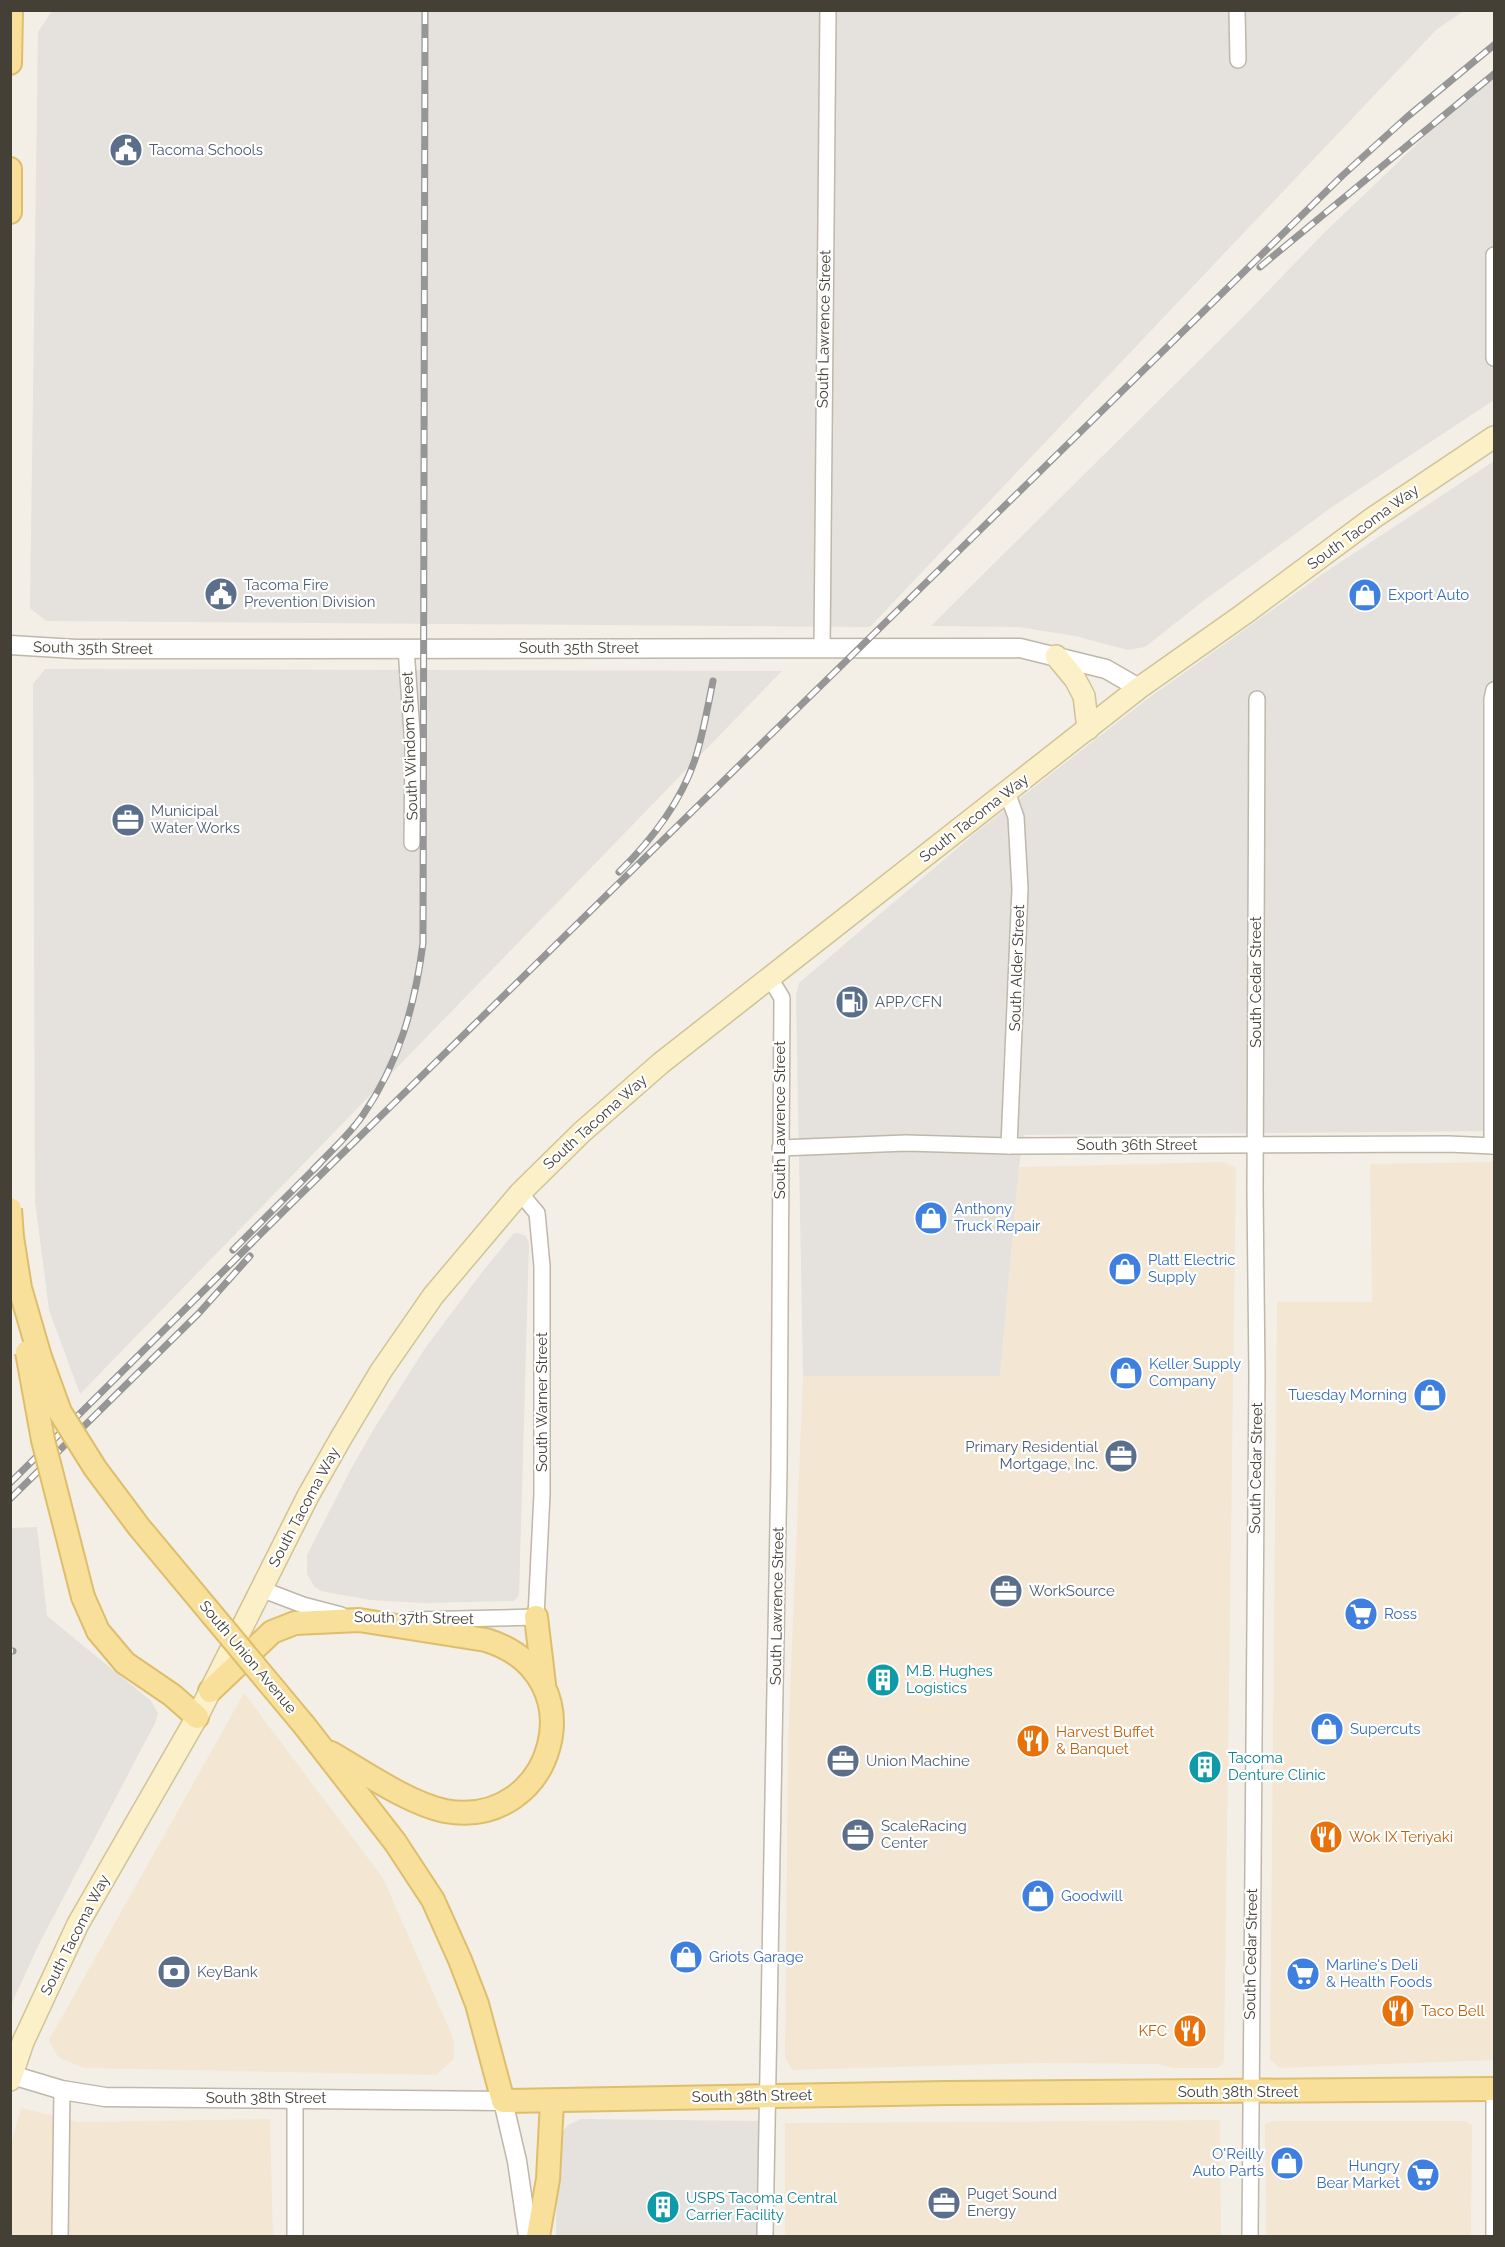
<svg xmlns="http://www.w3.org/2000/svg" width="1505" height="2247" font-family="Raleway,sans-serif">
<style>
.commercial{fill:#f3e7d3}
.industrial{fill:#e5e1dc}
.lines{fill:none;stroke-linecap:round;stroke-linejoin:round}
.minor-casing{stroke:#beb7aa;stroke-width:18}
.tertiary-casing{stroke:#beb7aa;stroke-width:21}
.secondary-casing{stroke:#d0c399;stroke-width:24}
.primary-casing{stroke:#ddbe6b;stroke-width:26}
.minor{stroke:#fff;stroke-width:15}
.tertiary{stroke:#fff;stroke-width:18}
.secondary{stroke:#fcf0c8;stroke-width:21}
.primary{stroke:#f9e09a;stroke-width:22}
.rail-casing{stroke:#969696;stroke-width:7}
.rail{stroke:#fff;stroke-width:4.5;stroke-dasharray:14;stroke-linecap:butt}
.primary-bridge-casing{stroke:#ddbe6b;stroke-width:26;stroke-linecap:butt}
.primary-bridge{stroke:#f9e09a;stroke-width:22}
.labels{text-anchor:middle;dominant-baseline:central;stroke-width:4.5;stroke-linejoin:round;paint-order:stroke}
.service-label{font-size:15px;fill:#4e5e75;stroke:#fff;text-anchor:start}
.street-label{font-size:15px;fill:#454036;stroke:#fff}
.shop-label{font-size:15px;fill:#366cbe;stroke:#fff;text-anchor:start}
.culture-label{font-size:15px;fill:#0d838f;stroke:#fff;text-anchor:start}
.food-label{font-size:15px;fill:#c56008;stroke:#fff;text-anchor:start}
</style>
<rect width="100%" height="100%" fill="#f3efe7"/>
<g class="commercial">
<polygon points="1225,1162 1236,1168 1224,2062 1218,2068 1173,2068 1157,2064 1038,2063 792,2070 785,2058 788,1743 803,1376 1000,1376 1019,1167"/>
<polygon points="1494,1162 1494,2060 1280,2068 1270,2059 1277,1302 1372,1302 1370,1164"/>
<polygon points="244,1693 383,1878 454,2040 454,2059 436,2075 84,2068 58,2057 49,2040"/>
<polygon points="21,2108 78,2122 270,2119 273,2236 11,2236 11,2144"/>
<polygon points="1220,2120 1221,2236 785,2236 785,2123"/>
<polygon points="1273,2121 1465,2121 1472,2125 1471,2236 1266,2236 1265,2124"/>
</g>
<g class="industrial">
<polygon points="52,11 1464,11 1437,29 870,627 46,621 30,608 38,32"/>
<polygon points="1494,78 1494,400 1332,507 1206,599 1145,647 1128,650 1075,636 1019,627 931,626 1243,317 1325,232 1463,100"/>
<polygon points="1494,461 1494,1131 1024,1135 1019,1167 1000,1376 803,1376 796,995 799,983 974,834 1146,700 1324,573"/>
<polygon points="45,669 782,671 80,1394 49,1310 35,1201 33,684"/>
<polygon points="518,1233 526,1236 529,1243 519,1595 514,1601 423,1603 370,1600 321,1591 314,1586 307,1574 307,1555 351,1469 375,1427 426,1347 483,1271 513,1234"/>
<polygon points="37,1527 47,1616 151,1701 158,1713 155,1723 39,1944 11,2005 11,1528"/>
<polygon points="581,2119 760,2121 760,2236 556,2236 557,2143 559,2136 568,2125"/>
</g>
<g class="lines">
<defs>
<g id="minor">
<polyline points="1237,10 1238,60"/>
<polyline points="1494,255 1494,358"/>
<polyline points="406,648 413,747 412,843"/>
<polyline points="822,648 828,10"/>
<polyline points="1007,792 1016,817 1020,889 1009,1146"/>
<polyline points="1492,1146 1492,699 1494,690"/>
<polyline points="780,1148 906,1143 1009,1146 1448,1144 1494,1146"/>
<polyline points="261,1589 303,1605 341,1615"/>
<polyline points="412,1620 536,1617 542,1494 542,1266 537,1213 520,1193"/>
<polyline points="1494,2089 1494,2234"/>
<polyline points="295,2098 295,2236"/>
<polyline points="60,2236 62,2090"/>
<polyline points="765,2236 779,1470 782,998 770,978"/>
<polyline points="1250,2236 1257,1376 1255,1191 1257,699"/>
</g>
<g id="tertiary">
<polyline points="10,645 76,649 233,649 1020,648 1106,669 1139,688"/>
<polyline points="12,2075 62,2090 105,2097 503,2101 517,2161 528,2236"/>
</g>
<g id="secondary">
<polyline points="1056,656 1075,679 1084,696 1088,729"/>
<polyline points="10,2080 23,2042 78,1924 197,1717 308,1496 341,1438 381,1371 433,1296 520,1193 582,1132 661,1063 1139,688 1244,614 1373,518 1494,437"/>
</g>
<g id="primary">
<polyline points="10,63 11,10"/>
<polyline points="10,169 10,212"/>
<polyline points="83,1597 98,1631 125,1663 172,1695 197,1717"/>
<polyline points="536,1617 544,1684"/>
<path d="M210 1691 272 1632 295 1623 359 1620 486 1640C599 1675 554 1831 445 1811 408 1803 364 1772 331 1753"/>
<polyline points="304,1725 395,1842 433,1900 460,1960 477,2004 503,2101 947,2093 1494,2089"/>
<polyline points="538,2236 548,2179 552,2101"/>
</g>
</defs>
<use href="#minor" class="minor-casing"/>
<use href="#tertiary" class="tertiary-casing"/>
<use href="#secondary" class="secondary-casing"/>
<use href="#primary" class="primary-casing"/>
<use href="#minor" class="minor"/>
<use href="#tertiary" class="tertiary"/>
<use href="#secondary" class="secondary"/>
<use href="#primary" class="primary"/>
<defs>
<g id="rail">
<polyline points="1260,267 1494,74"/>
<path d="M619 872C652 840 684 798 697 753 704 729 708 705 713 681"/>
<path d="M314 1169C330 1152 350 1134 363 1115 399 1063 415 1005 423 943L425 10"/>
<polyline points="233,1250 320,1163"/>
<polyline points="10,1483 299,1196 1343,175 1407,117 1494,45"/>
<polyline points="10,1499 199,1313 250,1256"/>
<polyline points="10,1651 13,1651"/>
</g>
</defs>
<use href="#rail" class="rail-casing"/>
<use href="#rail" class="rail"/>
<defs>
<g id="primary-bridge">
<polyline points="10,1209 12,1237 20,1288 40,1357 60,1412 95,1468 139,1527 304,1725"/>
<polyline points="27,1352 43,1440 83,1597"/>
</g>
</defs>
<use href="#primary-bridge" class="primary-bridge-casing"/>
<use href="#primary-bridge" class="primary-bridge"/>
</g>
<defs>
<symbol id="civic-disc" viewBox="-11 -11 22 22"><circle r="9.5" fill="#5c6f8a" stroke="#fff"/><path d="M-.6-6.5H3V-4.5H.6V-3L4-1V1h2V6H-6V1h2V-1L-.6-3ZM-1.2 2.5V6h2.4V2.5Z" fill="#fff"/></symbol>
<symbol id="shop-disc" viewBox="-11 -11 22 22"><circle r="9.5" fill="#3f7fe0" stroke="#fff"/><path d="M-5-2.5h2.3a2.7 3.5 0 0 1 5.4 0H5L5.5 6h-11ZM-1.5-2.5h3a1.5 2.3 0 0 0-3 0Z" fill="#fff"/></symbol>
<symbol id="office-disc" viewBox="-11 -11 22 22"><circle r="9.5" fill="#5c6f8a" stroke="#fff"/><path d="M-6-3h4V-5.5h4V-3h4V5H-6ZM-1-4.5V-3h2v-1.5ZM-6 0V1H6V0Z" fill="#fff"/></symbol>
<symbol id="fuel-disc" viewBox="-11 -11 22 22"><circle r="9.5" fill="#5c6f8a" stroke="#fff"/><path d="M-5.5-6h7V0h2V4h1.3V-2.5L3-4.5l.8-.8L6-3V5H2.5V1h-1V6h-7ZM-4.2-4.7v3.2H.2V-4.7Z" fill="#fff"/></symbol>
<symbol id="supermarket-disc" viewBox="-11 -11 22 22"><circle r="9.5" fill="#3f7fe0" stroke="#fff"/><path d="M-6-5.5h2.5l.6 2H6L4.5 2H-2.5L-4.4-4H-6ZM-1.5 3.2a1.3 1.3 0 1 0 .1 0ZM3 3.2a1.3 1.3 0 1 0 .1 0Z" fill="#fff"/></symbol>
<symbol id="building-disc" viewBox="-11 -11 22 22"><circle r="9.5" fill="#0f9aa8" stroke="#fff"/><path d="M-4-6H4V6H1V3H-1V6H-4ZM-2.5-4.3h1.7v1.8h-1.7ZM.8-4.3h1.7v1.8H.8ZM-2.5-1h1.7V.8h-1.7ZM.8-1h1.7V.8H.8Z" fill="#fff"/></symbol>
<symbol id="restaurant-disc" viewBox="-11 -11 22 22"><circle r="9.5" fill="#e8710a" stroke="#fff"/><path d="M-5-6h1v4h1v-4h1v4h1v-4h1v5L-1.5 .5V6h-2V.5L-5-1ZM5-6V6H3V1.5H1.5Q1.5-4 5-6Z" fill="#fff"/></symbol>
<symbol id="bank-disc" viewBox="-11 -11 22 22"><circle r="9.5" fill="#5c6f8a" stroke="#fff"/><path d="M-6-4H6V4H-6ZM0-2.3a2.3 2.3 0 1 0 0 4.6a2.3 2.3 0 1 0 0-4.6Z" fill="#fff"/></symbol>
</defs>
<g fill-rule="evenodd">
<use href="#civic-disc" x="107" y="131" width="38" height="38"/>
<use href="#civic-disc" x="202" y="575" width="38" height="38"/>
<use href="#shop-disc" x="1346" y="576" width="38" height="38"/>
<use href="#office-disc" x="109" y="801" width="38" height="38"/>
<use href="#fuel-disc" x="833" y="983" width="38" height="38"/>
<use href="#shop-disc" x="912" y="1199" width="38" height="38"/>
<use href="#shop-disc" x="1106" y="1250" width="38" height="38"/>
<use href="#shop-disc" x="1107" y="1354" width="38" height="38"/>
<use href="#shop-disc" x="1411" y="1376" width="38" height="38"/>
<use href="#office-disc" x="1102" y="1437" width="38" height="38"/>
<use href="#office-disc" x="987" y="1572" width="38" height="38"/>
<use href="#supermarket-disc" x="1342" y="1595" width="38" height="38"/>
<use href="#building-disc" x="864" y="1661" width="38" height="38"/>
<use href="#shop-disc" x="1308" y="1710" width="38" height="38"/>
<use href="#restaurant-disc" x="1014" y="1722" width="38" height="38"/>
<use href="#office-disc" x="824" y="1742" width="38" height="38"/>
<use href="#building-disc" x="1186" y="1748" width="38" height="38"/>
<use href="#office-disc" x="839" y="1816" width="38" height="38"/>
<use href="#restaurant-disc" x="1307" y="1818" width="38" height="38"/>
<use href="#shop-disc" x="1019" y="1877" width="38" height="38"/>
<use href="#shop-disc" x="667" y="1938" width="38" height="38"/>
<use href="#bank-disc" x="155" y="1953" width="38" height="38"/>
<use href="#supermarket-disc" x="1284" y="1955" width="38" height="38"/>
<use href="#restaurant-disc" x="1379" y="1992" width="38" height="38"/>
<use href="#restaurant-disc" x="1171" y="2012" width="38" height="38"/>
<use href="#shop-disc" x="1268" y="2144" width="38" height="38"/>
<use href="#supermarket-disc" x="1404" y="2156" width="38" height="38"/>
<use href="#office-disc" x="925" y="2184" width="38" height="38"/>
<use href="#building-disc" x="644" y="2188" width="38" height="38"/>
</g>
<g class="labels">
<g class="service-label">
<text x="149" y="150">Tacoma Schools</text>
<text x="244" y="585">Tacoma Fire<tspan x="244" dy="17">Prevention Division</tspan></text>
<text x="151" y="811">Municipal<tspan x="151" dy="17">Water Works</tspan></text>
<text x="875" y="1002">APP/CFN</text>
<text x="1098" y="1447" text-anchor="end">Primary Residential<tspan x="1098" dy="17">Mortgage, Inc.</tspan></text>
<text x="1029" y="1591">WorkSource</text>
<text x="866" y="1761">Union Machine</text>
<text x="881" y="1826">ScaleRacing<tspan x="881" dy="17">Center</tspan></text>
<text x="197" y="1972">KeyBank</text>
<text x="967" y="2194">Puget Sound<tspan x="967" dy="17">Energy</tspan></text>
</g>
<g class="street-label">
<text transform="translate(824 329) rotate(-89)">South Lawrence Street</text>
<text transform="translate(1363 527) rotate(-36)">South Tacoma Way</text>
<text transform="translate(93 648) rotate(1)">South 35th Street</text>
<text x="579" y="648">South 35th Street</text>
<text transform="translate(410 746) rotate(-92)">South Windom Street</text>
<text transform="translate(974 818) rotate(-38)">South Tacoma Way</text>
<text transform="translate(1017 968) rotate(-88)">South Alder Street</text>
<text transform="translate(1256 982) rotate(-90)">South Cedar Street</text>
<text transform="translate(780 1120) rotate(-90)">South Lawrence Street</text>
<text transform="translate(595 1122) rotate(-42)">South Tacoma Way</text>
<text x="1137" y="1145">South 36th Street</text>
<text transform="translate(542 1402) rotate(-90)">South Warner Street</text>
<text transform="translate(1256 1468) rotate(-89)">South Cedar Street</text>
<text transform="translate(304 1507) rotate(-62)">South Tacoma Way</text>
<text transform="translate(777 1606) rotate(-89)">South Lawrence Street</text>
<text transform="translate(414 1618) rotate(1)">South 37th Street</text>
<text transform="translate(248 1657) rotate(50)">South Union Avenue</text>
<text transform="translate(75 1935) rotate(-63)">South Tacoma Way</text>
<text transform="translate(1251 1954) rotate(-89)">South Cedar Street</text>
<text x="1238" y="2092">South 38th Street</text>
<text transform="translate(752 2096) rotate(-1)">South 38th Street</text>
<text x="266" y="2098">South 38th Street</text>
</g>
<g class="shop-label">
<text x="1388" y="595">Export Auto</text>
<text x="954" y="1209">Anthony<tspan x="954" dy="17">Truck Repair</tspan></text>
<text x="1148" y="1260">Platt Electric<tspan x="1148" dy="17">Supply</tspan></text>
<text x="1149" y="1364">Keller Supply<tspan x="1149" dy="17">Company</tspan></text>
<text x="1407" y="1395" text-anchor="end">Tuesday Morning</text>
<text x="1384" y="1614">Ross</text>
<text x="1350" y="1729">Supercuts</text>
<text x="1061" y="1896">Goodwill</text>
<text x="709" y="1957">Griots Garage</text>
<text x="1326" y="1965">Marline's Deli<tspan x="1326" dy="17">&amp; Health Foods</tspan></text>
<text x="1264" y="2154" text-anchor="end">O'Reilly<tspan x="1264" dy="17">Auto Parts</tspan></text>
<text x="1400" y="2166" text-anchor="end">Hungry<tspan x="1400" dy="17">Bear Market</tspan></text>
</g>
<g class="culture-label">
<text x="906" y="1671">M.B. Hughes<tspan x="906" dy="17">Logistics</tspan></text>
<text x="1228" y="1758">Tacoma<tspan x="1228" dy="17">Denture Clinic</tspan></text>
<text x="686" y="2198">USPS Tacoma Central<tspan x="686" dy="17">Carrier Facility</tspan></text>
</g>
<g class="food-label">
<text x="1056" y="1732">Harvest Buffet<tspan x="1056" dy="17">&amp; Banquet</tspan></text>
<text x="1349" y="1837">Wok IX Teriyaki</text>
<text x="1421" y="2011">Taco Bell</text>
<text x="1167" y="2031" text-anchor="end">KFC</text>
</g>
</g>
<rect width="1505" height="2247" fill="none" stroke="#454036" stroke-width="24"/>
</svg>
